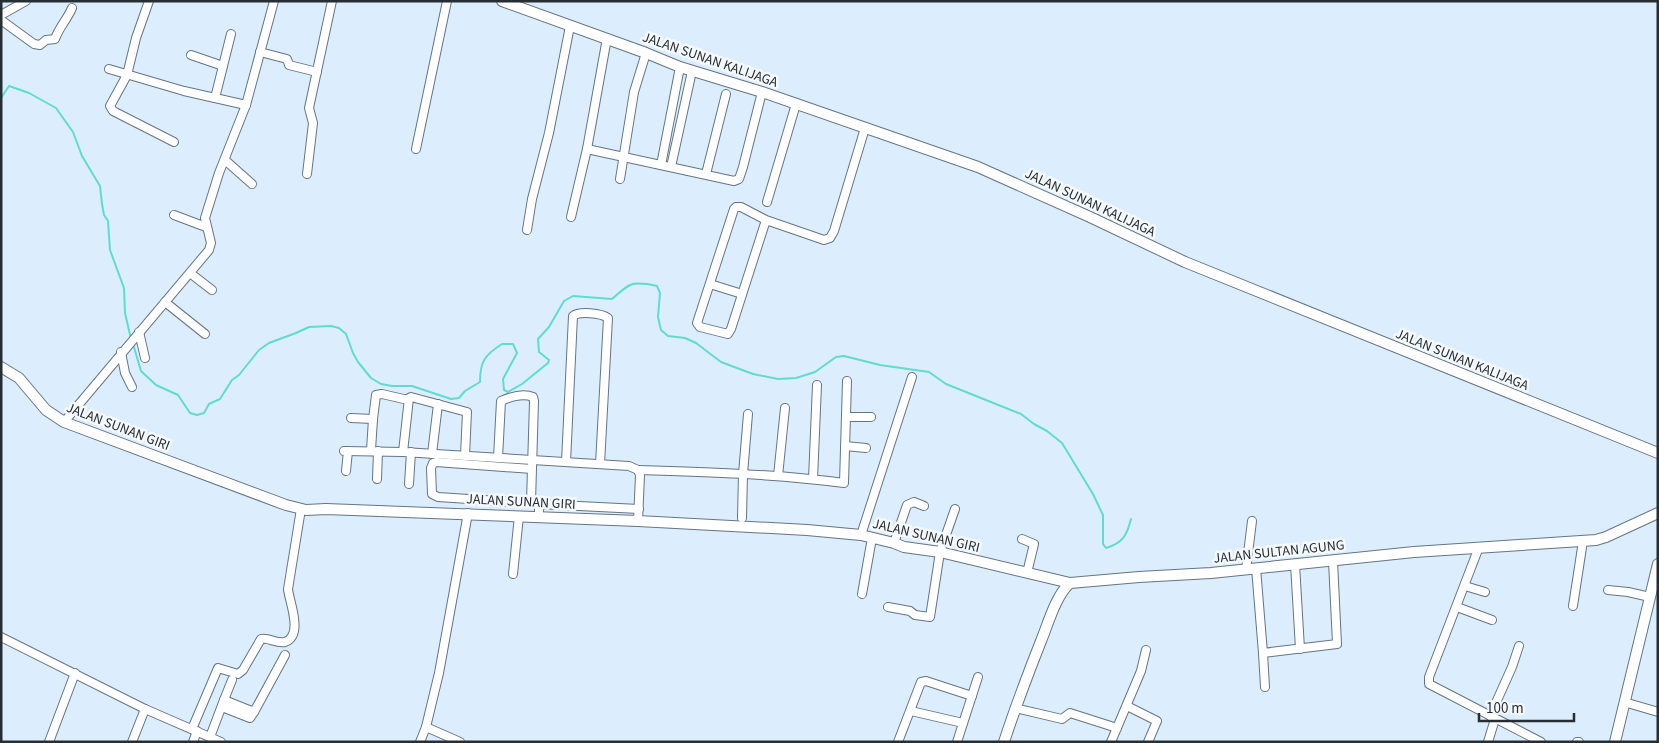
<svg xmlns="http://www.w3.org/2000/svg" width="1659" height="743" font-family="'Source Sans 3',sans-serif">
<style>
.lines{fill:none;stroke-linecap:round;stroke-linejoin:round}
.stream{stroke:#60dbd0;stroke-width:2}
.minor-casing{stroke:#657483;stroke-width:10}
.tertiary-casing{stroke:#657483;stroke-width:12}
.minor{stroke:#fff;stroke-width:8}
.tertiary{stroke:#fff;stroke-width:10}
.labels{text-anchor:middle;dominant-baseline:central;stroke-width:5;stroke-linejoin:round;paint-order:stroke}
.street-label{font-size:14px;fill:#262d33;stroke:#f5f9fc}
</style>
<rect width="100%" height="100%" fill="#dceefe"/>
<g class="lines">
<g class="stream">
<polyline points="1,98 9,86 29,93 56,108 73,132 82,156 100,186 102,204 104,215 108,221 110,250 124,288 125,313 131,339"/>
<path d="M133 344 141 371 156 385 178 395 190 413 197 415 204 413 209 404 220 399 232 380 239 375 259 350 269 343 296 333 309 327 331 326 339 328 346 334 353 353 358 362 371 378 381 384 392 386H412L451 399 459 398 465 391 480 382C480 361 485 355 502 344H513L517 353 503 379 504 390 508 392 522 384 548 363 549 360 539 352 538 339 549 327 564 301 573 296 612 299C631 282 632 281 657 286L660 293 658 317 661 330 668 336 685 338 696 343 721 362 753 374 778 379 796 378 815 372 836 357 844 356 880 365 929 372 946 384 1021 414 1034 424 1047 431 1062 443 1093 494 1103 515V544L1106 548C1123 543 1127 535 1131 519"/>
</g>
<defs>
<g id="minor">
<polyline points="149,1 136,38 127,75 110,106 113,111 174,142"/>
<polyline points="1,15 26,1"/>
<path d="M1 20 34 44 40 45 46 40 55 39C59 27 67 20 72 8"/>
<polyline points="260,52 287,59 289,65 317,72"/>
<polyline points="191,55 223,66"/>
<polyline points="109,69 184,91 246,105"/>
<polyline points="215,98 231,34"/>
<polyline points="416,149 447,1"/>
<polyline points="587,149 734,181 739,179 743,167 762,92"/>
<polyline points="225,160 252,184"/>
<polyline points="661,165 680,67"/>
<polyline points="671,167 692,71"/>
<polyline points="307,174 313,123 309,108 332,1"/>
<polyline points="706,174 726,94"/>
<polyline points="620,179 634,92 646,53"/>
<polyline points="767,202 796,104"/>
<polyline points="174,215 206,227"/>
<polyline points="571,217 587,149 607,38"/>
<polyline points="766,220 741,207 736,207 734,209 697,323 700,327 728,334 731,329 766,220 824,240 830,238 834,231 865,128"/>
<polyline points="527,230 532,199 549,133 570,26"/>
<polyline points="190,273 212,290"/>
<polyline points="710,284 742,294"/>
<polyline points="165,302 205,334"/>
<polyline points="139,332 145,358"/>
<polyline points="121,352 125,373 132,387"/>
<polyline points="846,417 871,417"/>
<polyline points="351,418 373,419"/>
<polyline points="64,422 209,250 211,243 205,218 219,173 246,105 274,1"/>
<polyline points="845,446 866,448"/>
<polyline points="371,450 373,419 376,395 382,394 408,400"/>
<polyline points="344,451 403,452 629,466 638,470 640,475 638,521"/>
<polyline points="403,452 409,398 411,397 467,412 465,456"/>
<polyline points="432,454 438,404"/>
<path d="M498 458 501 401C510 397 523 393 533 397L534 401 531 502V503L438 497 432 494 431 468 433 463 436 462 532 469"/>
<path d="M566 462 573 316C579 311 601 313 608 318L600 464"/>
<path d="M638 470C707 472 776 474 844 483L847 381"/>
<polyline points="346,471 348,451"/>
<polyline points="778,476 785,408"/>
<polyline points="377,479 378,451"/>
<polyline points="813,479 817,385"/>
<polyline points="409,484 411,452"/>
<polyline points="539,516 539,504 639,509"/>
<polyline points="742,518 743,474 748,414"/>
<polyline points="861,535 912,377"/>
<polyline points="1022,539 1034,544 1027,573"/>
<polyline points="894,543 907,505 914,502 924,506"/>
<polyline points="1479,547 1429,677 1429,684 1541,742"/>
<polyline points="1295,564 1300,649"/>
<polyline points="1256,568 1263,653 1337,644 1333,561"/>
<polyline points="1246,570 1252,521"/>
<polyline points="513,574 519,516"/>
<polyline points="1465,586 1485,592"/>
<polyline points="1608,590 1628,592 1650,597"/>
<polyline points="862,594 872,538"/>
<polyline points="1573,606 1583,541"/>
<polyline points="888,607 910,611 915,615 930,617 940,552 955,509"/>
<polyline points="1457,607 1492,620"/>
<polyline points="1,637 145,709 221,742"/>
<polyline points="1263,653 1265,687"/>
<polyline points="224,700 232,680"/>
<polyline points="1624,702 1658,712"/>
<polyline points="1127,706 1157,721 1148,742"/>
<polyline points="222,707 250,718 254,712"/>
<polyline points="1015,708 1062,719 1070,713 1117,728"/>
<polyline points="911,711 963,723"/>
<polyline points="1490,716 1512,667 1519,646"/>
<polyline points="426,727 460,742"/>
<path d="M192 729 218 668 238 674 243 670 261 639C269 637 276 644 285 642 304 635 289 601 288 589L301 509"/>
<polyline points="210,737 224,700 254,712 285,655"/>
<polyline points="49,742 75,673"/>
<polyline points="132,742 145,709"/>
<polyline points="193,742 197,731"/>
<polyline points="420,742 426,727 439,673 468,513"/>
<polyline points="898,742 921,682 926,681 972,696"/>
<polyline points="957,742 978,677"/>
<polyline points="1111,742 1141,671 1146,650"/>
<polyline points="1488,742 1495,719"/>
<polyline points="1577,742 1579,742"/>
</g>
<g id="tertiary">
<polyline points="502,1 646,53 680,67 762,92 978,167 1090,217 1185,262 1658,453"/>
<polyline points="1,367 19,378 46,410 64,422 286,505 306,510 326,509 638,521 807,530 861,535 894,543 904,547 940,552 1070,583"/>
<path d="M1004 742C1015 708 1028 674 1041 641 1048 624 1056 595 1070 583L1139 577 1211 573 1414 552 1596 540 1606 537 1658 513"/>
<polyline points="1615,742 1658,564"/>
</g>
</defs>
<use href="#minor" class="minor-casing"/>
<use href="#tertiary" class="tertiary-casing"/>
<use href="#minor" class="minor"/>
<use href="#tertiary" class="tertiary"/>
</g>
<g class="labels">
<g class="street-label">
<text transform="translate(710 60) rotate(19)">JALAN SUNAN KALIJAGA</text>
<text transform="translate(1090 203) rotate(25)">JALAN SUNAN KALIJAGA</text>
<text transform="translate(1462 360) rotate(22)">JALAN SUNAN KALIJAGA</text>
<text transform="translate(118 427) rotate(21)">JALAN SUNAN GIRI</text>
<text transform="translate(521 502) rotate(3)">JALAN SUNAN GIRI</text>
<text transform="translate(926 536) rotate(13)">JALAN SUNAN GIRI</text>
<text transform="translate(1279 552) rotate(-6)">JALAN SULTAN AGUNG</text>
</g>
</g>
<rect width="1659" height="743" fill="none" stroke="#262d33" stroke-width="5"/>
<path d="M1479 713v8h95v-8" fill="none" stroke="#262d33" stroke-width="2.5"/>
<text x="1486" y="713" font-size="15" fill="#262d33" stroke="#f5f9fc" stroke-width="4" paint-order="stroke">100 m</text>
</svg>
